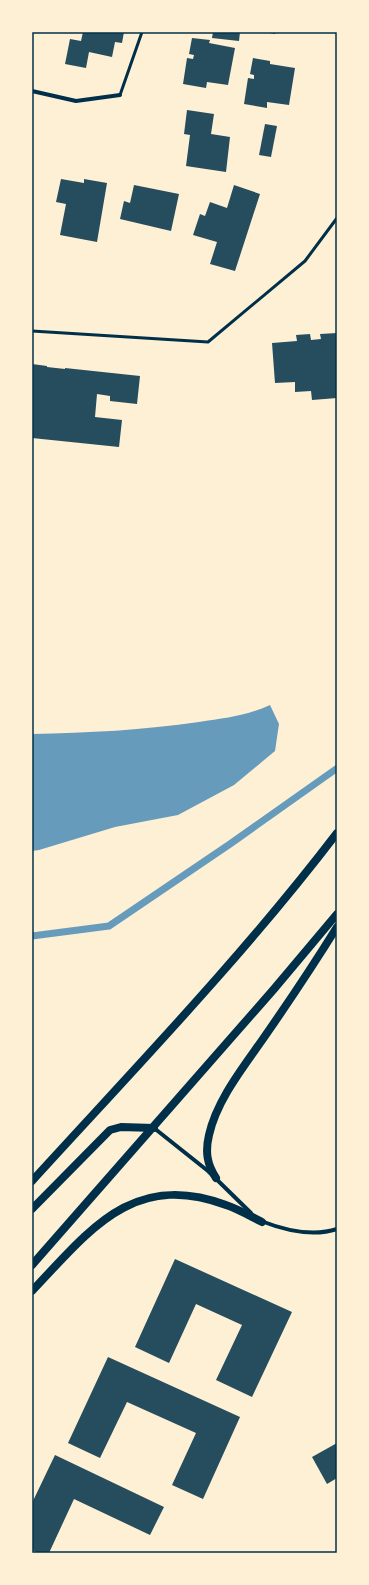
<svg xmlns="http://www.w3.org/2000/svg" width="369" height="1585" font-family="'Golos Text',sans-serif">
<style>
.water{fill:#669bbc}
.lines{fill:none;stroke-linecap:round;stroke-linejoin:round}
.stream{stroke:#669bbc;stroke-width:7}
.building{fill:#264d5e}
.service{stroke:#003049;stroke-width:3}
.minor{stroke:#003049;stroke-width:4}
.secondary{stroke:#003049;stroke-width:8}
.neatline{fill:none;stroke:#003049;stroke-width:1.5}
</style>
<rect width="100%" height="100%" fill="#fdf0d5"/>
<path class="water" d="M270 705 279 724 275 751 234 785 178 815 115 827 39 850 32 851V734C88 733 144 730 199 722 225 718 246 716 270 705Z"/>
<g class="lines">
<polyline class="stream" points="32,936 109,926 230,844 336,769"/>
</g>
<g class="building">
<polygon points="83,32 124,32 122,43 115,42 112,57 89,52 86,68 65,64 70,39 81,41"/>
<polygon points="213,32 240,32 239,41 212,38"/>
<polygon points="265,32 276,32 275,34"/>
<polygon points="192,38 210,40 209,43 235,48 228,85 207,82 206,88 183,84 187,58 193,59 194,55 189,54"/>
<polygon points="253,58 270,61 270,64 295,68 289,105 267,102 267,108 244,104 248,78 254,79 254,75 250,74"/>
<polygon points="187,110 214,114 211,134 230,137 226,172 186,166 190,135 184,134"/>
<polygon points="265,124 277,126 271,157 259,155"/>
<polygon points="61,179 84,183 84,179 107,183 97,242 60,235 66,204 56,202"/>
<polygon points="134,185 179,194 171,231 120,219 124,201 130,203"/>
<polygon points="234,185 260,194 235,271 210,264 217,242 193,235 200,214 205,216 210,202 227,208"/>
<polygon points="337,333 337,398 312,400 311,391 295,392 295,382 275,383 272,343 297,341 296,335 310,334 311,340 321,339 320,334"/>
<polygon points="32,364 47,366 47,367 65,369 65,368 140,376 137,404 110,401 110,396 97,394 95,417 122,420 119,447 32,438"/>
<polygon points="175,1259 292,1312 252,1397 216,1380 242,1325 196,1304 169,1363 135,1347"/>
<polygon points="108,1357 240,1417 203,1499 172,1485 196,1433 127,1402 100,1458 68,1443"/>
<polygon points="337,1443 337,1478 327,1484 312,1457"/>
<polygon points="55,1455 164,1507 150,1535 74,1499 49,1553 38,1553 32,1550 32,1503"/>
</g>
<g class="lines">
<g class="service">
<polyline points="120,95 142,32"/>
<polyline points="32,331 208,342 305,261 337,218"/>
</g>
<g class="minor">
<polyline points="32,91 76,101 120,95"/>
<polyline points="154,1128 208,1171 251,1213"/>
<path d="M261 1221C284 1230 313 1237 337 1229"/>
</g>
<g class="secondary">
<path d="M216 1178C207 1164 205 1152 209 1135 217 1099 245 1065 265 1036 290 1000 314 964 337 927"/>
<path d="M32 1181C136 1067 243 956 337 833"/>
<polyline points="32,1209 110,1130 121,1127 154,1128"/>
<polyline points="32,1265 274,989 337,914"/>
<path d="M32 1291C89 1231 133 1170 226 1205 238 1209 250 1216 262 1222"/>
</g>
</g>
<rect width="369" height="1585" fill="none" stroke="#fdf0d5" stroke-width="66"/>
<rect x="33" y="33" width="303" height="1519" class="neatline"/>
</svg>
